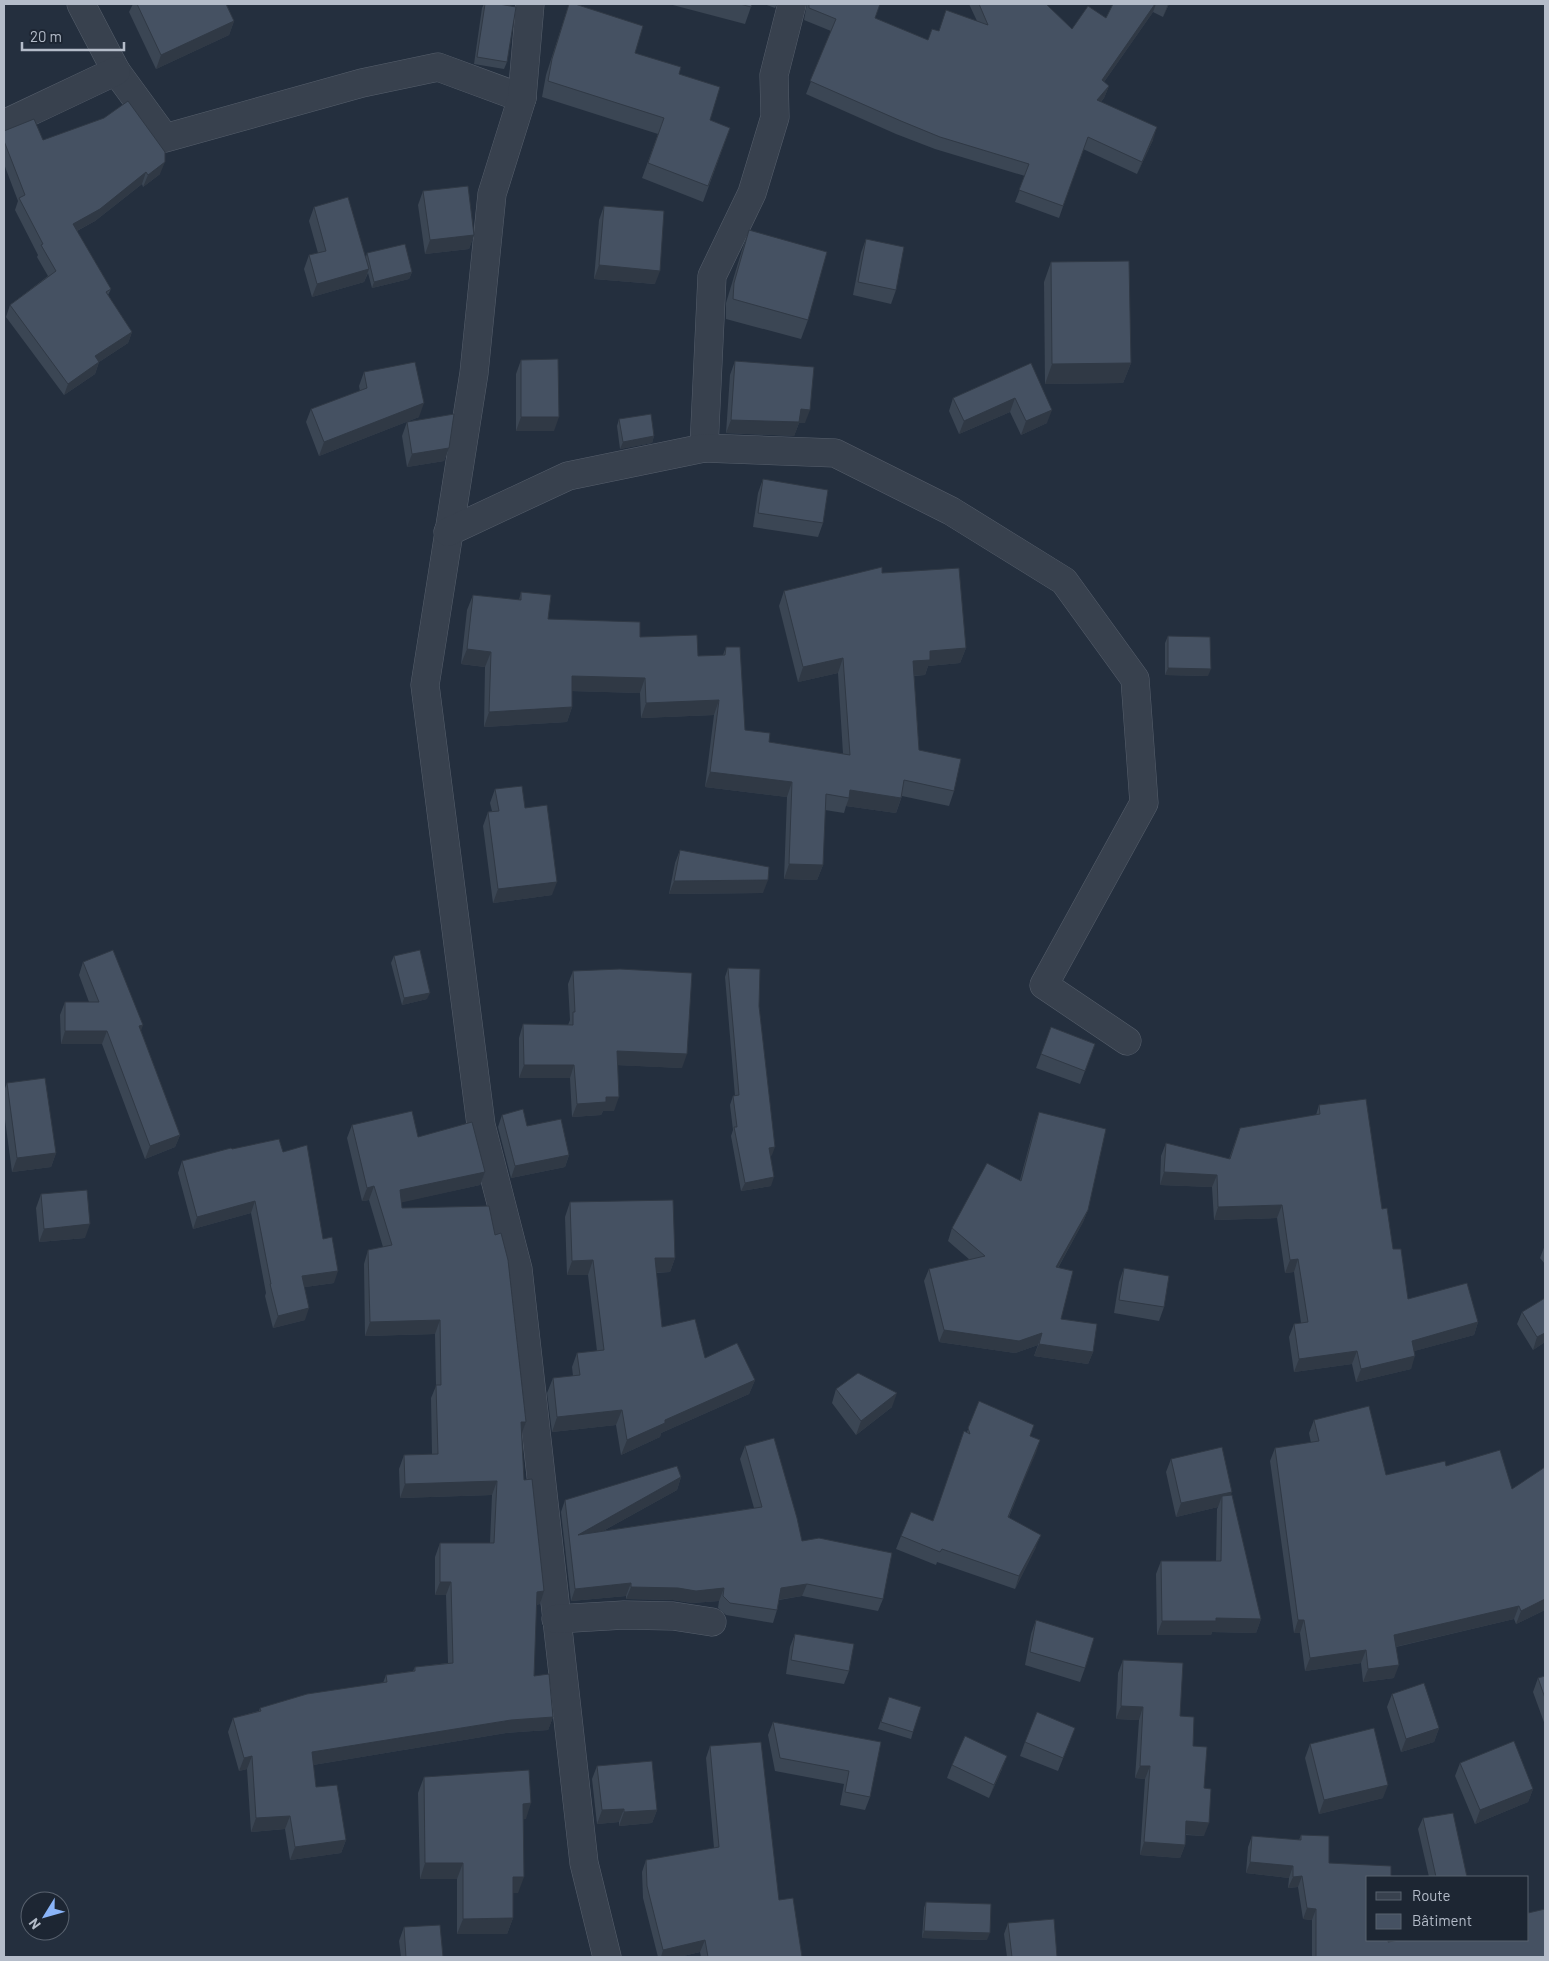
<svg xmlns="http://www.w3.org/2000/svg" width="1549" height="1961" font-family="Barlow,sans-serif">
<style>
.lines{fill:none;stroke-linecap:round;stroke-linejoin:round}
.minor-casing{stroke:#565f6c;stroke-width:29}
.minor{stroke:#38414e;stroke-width:28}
.wall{fill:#3b4654}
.shaded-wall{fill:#303945}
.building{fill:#455162;stroke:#303945}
</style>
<rect width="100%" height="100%" fill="#242f3e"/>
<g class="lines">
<defs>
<g id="minor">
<polyline points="81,4 116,71 165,138 362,83 438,67 522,98"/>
<polyline points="530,4 522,98 492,194 474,373 425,685 481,1125 518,1269 584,1863 607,1957"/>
<polyline points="4,124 116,71"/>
<polyline points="704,448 712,276 752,193 775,117 774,75 792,4"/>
<polyline points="448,532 568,476 704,448 835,453 951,511 1064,581 1135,679 1144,803 1044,985 1127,1041"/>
<polyline points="556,1619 624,1615 673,1616 712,1622"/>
</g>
</defs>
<use href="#minor" class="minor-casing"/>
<use href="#minor" class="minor"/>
</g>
<g class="wall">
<polygon points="133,4 226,4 234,21 229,35 156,69 129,12"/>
<polygon points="484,4 499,4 507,62 504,69 474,64 482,8"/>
<polygon points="569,4 635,53 679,74 710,120 730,128 703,202 642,178 658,134 542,97 546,75"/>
<polygon points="669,4 752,4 745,24"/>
<polygon points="764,4 777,4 775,8"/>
<polygon points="807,4 880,4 875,18 928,40 938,31 977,21 969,4 1046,4 1072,29 1106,18 1113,4 1169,4 1163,17 1153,12 1104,82 1109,86 1104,98 1101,102 1153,140 1137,174 1083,149 1059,218 1015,202 1025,176 935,149 896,134 806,94 831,31 804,20"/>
<polygon points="4,131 43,140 160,174 143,187 142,184 95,221 77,231 111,289 108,295 132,332 128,343 99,362 95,374 64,395 6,317 10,305 48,276 37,257 38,255 15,210 18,201 4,164"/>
<polygon points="423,191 474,235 469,249 425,254 418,205"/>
<polygon points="604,206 655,284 594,279 599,220"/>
<polygon points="314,207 366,257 367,253 412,272 409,279 372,288 368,273 364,282 312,297 304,269 309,255 318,253 309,221"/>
<polygon points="749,230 808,320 801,339 726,319 726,303 742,250"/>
<polygon points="866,239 896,290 891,304 853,295 861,253"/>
<polygon points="1051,262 1131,363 1123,383 1045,384 1044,282"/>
<polygon points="521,360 554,431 516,431 516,374"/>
<polygon points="735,361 805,423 799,423 794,436 726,433 730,375"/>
<polygon points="1031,363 1047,423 1021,435 1010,412 959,434 949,411 953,398"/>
<polygon points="364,372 419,417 319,456 306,422 311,409 360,391 359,386"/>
<polygon points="619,419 654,436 652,443 620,449 617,426"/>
<polygon points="407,422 449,448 444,461 407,467 402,436"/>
<polygon points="763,479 823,523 818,537 753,527 758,493"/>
<polygon points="882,573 966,648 960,663 928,666 925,675 914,676 919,750 954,791 949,806 902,796 896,813 846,806 844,813 825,810 823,865 817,880 784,879 787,797 705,787 714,715 641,718 640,693 572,691 572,707 567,722 484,727 485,667 461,664 467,610 473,595 519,600 521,592 548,619 640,637 698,656 723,655 726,647 745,730 769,742 843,754 838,673 798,682 779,606 784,591"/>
<polygon points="1168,636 1208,676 1165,675 1165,643"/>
<polygon points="495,789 525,808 552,895 493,903 483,826 488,812 492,811 490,803"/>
<polygon points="680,850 763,893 669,894 675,863"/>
<polygon points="394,956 427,999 402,1005 391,963"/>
<polygon points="83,962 141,1031 180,1135 175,1147 145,1159 102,1044 61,1044 60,1015 65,1002 89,1002 79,975"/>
<polygon points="728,968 759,1006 772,1155 770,1156 771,1186 741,1191 731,1136 733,1130 730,1105 733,1096 735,1096 725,977"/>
<polygon points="573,971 682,1068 618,1065 614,1111 603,1111 601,1115 572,1117 570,1078 519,1078 519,1038 523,1024 568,1025 570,1020 568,984"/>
<polygon points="1051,1027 1095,1044 1080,1084 1036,1068"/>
<polygon points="7,1083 56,1153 51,1167 12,1172 4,1112 4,1091"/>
<polygon points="1319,1105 1382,1209 1393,1249 1408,1299 1478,1322 1474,1335 1414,1351 1411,1369 1356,1382 1352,1364 1294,1372 1289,1337 1294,1324 1301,1323 1294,1272 1285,1273 1277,1218 1214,1220 1212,1187 1160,1185 1161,1156 1166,1143 1229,1159 1240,1128 1316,1115"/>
<polygon points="1039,1112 1088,1210 1083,1222 1058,1268 1061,1319 1093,1352 1088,1364 1034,1356 1038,1345 1015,1353 939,1342 924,1281 929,1269 970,1260 948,1241 952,1228 1020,1180 1035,1124"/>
<polygon points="502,1115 527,1126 569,1155 565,1167 511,1178 498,1127"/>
<polygon points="352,1125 418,1137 485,1172 480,1185 401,1202 402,1208 526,1422 521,1433 524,1480 540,1604 536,1605 534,1676 553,1717 548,1730 506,1733 313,1765 316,1787 346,1840 341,1853 290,1860 285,1829 251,1832 247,1769 239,1771 228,1732 233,1718 259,1711 260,1708 383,1683 386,1675 413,1671 415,1667 448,1663 446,1595 435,1595 435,1557 440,1543 490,1543 492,1495 400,1498 399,1469 404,1455 432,1454 431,1398 436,1386 435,1334 365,1336 364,1264 368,1250 383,1247 369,1200 362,1201 347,1138"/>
<polygon points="232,1149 283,1152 323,1239 334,1283 305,1287 305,1320 273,1328 265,1296 266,1293 251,1213 193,1229 178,1173 182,1161"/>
<polygon points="41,1194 85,1238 39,1242 36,1208"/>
<polygon points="570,1202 675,1258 670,1272 656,1273 662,1327 705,1358 755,1380 749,1394 661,1433 660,1437 621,1455 616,1425 552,1432 547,1393 553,1378 573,1376 572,1367 577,1353 597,1351 588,1275 567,1275 565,1217"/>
<polygon points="1545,1245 1545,1264 1540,1258"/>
<polygon points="1124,1268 1164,1307 1159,1321 1114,1313 1119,1282"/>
<polygon points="1522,1312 1545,1342 1533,1350 1517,1324"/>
<polygon points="836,1389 892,1407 856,1435 832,1403"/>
<polygon points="979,1401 1030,1436 1040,1440 1009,1517 1036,1547 1015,1589 937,1562 936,1565 896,1549 901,1536 933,1520"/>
<polygon points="1314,1420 1386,1475 1446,1466 1545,1610 1516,1624 1514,1619 1396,1647 1394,1678 1363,1682 1361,1663 1305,1671 1300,1633 1294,1633 1270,1461 1275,1448 1311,1443 1309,1433"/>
<polygon points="745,1446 802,1541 883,1599 878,1611 802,1596 779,1600 777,1610 773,1623 726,1615 718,1608 719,1601 692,1603 673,1600 626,1599 626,1596 571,1601 561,1512 565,1500 681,1477 677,1490 603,1531 754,1508 740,1459"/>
<polygon points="1171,1459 1231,1495 1261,1619 1256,1633 1212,1632 1211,1635 1157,1635 1156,1574 1161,1561 1216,1561 1217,1509 1218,1507 1176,1517 1166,1472"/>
<polygon points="1036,1620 1085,1668 1080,1682 1025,1665 1031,1634"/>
<polygon points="795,1634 849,1671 844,1684 786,1674 790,1647"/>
<polygon points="1123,1660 1180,1716 1193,1746 1204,1788 1204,1836 1186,1835 1185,1845 1180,1858 1140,1855 1145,1779 1135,1778 1139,1720 1116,1719 1118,1673"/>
<polygon points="1545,1676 1545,1725 1533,1692 1538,1678"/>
<polygon points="1392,1694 1439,1728 1434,1742 1401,1752 1387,1707"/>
<polygon points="889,1697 913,1732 911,1739 878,1729"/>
<polygon points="773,1722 881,1742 870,1797 865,1810 840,1805 844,1784 775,1771 768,1735"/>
<polygon points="1070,1741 1058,1771 1020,1756 1025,1742"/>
<polygon points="1310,1744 1383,1798 1319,1814 1305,1758"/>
<polygon points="710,1746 779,1900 802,1957 701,1957 700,1952 679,1957 658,1957 643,1898 642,1872 646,1860 714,1848 706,1758"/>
<polygon points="1460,1763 1533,1789 1528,1802 1475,1824 1455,1776"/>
<polygon points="952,1765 1002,1769 989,1798 947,1778"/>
<polygon points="597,1766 657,1810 652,1823 619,1826 619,1822 597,1824 592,1779"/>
<polygon points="424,1777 526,1819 523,1819 518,1893 513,1893 513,1918 507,1934 457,1934 457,1879 420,1879 418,1793"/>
<polygon points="1423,1818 1467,1877 1429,1877 1418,1829"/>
<polygon points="1301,1835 1329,1863 1388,1942 1545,1957 1312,1957 1312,1920 1303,1919 1298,1887 1288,1888 1289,1878 1246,1873 1248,1847 1252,1836 1299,1840"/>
<polygon points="926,1902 987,1940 922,1938 924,1908"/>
<polygon points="1008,1923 1057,1957 1007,1957 1004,1934"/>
<polygon points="404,1927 443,1957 401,1957 399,1941"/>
</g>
<g class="shaded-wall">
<polygon points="1155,4 1156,4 1153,12 1097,92 1102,80"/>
<polygon points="1168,4 1169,4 1163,17"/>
<polygon points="234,21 229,35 156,69 161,55"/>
<polygon points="1109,86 1104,98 1092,112 1097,100"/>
<polygon points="1157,127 1153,140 1137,174 1142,162"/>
<polygon points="165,162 160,174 143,187 148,175"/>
<polygon points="146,172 142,184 95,221 69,235 73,224"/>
<polygon points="474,235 469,249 425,254 430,240"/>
<polygon points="599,265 660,271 655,284 594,279"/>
<polygon points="369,269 364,282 312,297 317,284"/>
<polygon points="412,272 409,279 372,288 374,282"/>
<polygon points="132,332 128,343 99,362 95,374 64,395 68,384 95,356"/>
<polygon points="1131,363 1123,383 1045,384 1052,364"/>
<polygon points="1015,398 1010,412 959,434 964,421"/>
<polygon points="424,403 419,417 319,456 324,442"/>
<polygon points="801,409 810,410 805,423 799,423 794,436 726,433 731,420"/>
<polygon points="1052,410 1047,423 1021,435 1026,421"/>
<polygon points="521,417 559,417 554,431 516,431"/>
<polygon points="654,436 652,443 620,449 623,442"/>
<polygon points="449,448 444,461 407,467 412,454"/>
<polygon points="966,648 960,663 928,666 925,675 907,676 913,661 930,651"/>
<polygon points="467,649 491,652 485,667 461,664"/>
<polygon points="843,658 838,673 798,682 803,667"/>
<polygon points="1168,668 1211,669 1208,676 1165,675"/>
<polygon points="572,676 645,678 640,693 567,691"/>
<polygon points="719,700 714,715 641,718 646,703"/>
<polygon points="572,707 567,722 484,727 489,712"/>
<polygon points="710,772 792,782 787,797 705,787"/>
<polygon points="850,790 901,798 896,813 846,806 849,798"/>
<polygon points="789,864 823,865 817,880 784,879"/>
<polygon points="768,880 763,893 669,894 674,881"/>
<polygon points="557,882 552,895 493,903 498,889"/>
<polygon points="430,993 427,999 402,1005 404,998"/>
<polygon points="143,1025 139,1037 139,1026"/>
<polygon points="65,1031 107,1031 102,1044 61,1044"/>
<polygon points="617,1051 687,1054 682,1068 612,1065"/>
<polygon points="524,1065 574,1065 570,1078 519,1078"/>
<polygon points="606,1097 619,1097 614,1111 603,1111 601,1115 572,1117 577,1104"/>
<polygon points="180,1135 175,1147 145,1159 150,1146"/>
<polygon points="775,1147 772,1155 766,1157 769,1148"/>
<polygon points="56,1153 51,1167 12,1172 17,1158"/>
<polygon points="569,1155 565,1167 511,1178 515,1166"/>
<polygon points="485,1172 480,1185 395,1204 400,1190"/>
<polygon points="1164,1172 1217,1175 1212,1187 1160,1185"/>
<polygon points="774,1177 771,1186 741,1191 745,1183"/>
<polygon points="374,1186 369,1200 362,1201 367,1188"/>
<polygon points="255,1201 251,1213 193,1229 197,1217"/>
<polygon points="1282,1205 1277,1218 1214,1220 1218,1207"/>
<polygon points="1088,1210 1083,1222 1051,1280 1056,1267"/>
<polygon points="90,1224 85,1238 39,1242 44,1229"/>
<polygon points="655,1258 675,1258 670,1272 649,1273"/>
<polygon points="1298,1259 1294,1272 1285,1273 1290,1260"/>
<polygon points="593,1260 588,1275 567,1275 572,1261"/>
<polygon points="338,1271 334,1283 298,1288 302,1276"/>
<polygon points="309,1308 305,1320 273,1328 278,1316"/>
<polygon points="440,1320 435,1334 365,1336 370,1322"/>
<polygon points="1478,1322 1474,1335 1407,1353 1412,1341"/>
<polygon points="944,1330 1042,1333 1038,1345 1015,1353 939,1342"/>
<polygon points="1545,1333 1545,1342 1533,1350 1537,1337"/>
<polygon points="1039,1344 1093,1352 1088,1364 1034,1356"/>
<polygon points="1357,1351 1352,1364 1294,1372 1299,1359"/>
<polygon points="1415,1356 1411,1369 1356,1382 1361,1369"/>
<polygon points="755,1380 749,1394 661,1433 660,1437 621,1455 627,1440 665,1420"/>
<polygon points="897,1393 892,1407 856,1435 861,1421"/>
<polygon points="622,1410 616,1425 552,1432 557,1417"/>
<polygon points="521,1422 526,1422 521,1435"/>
<polygon points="1040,1440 1036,1453 1003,1529 1008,1517"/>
<polygon points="681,1477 677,1490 574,1547 578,1535"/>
<polygon points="497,1481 492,1495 400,1498 405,1484"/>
<polygon points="1232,1492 1227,1505 1222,1496 1218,1507 1176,1517 1181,1503"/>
<polygon points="1041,1535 1036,1547 1015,1589 1019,1576"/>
<polygon points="440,1582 451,1582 446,1595 435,1595"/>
<polygon points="631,1583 626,1596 571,1601 575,1589"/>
<polygon points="807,1584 802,1596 776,1600 781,1588"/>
<polygon points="631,1587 724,1588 719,1601 692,1603 673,1600 626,1599"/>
<polygon points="544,1591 540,1604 532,1605 537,1592"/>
<polygon points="1545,1599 1545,1610 1516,1624 1521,1611"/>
<polygon points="1519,1606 1514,1619 1390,1648 1394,1635"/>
<polygon points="1216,1618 1261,1619 1256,1633 1212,1632 1211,1635 1157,1635 1162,1621"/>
<polygon points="1298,1620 1304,1620 1300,1633 1294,1633"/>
<polygon points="1366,1650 1361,1663 1305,1671 1310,1658"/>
<polygon points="1399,1665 1394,1678 1363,1682 1368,1669"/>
<polygon points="1121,1706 1143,1707 1139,1720 1116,1719"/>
<polygon points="553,1717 548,1730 506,1733 307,1766 312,1752 511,1720"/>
<polygon points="1439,1728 1434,1742 1401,1752 1406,1739"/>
<polygon points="252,1756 247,1769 239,1771 244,1758"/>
<polygon points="1007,1756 1002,1769 989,1798 994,1785"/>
<polygon points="1140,1766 1150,1766 1145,1779 1135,1778"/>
<polygon points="1388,1785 1383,1798 1319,1814 1324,1800"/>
<polygon points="1533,1789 1528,1802 1475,1824 1480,1810"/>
<polygon points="531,1803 526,1819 517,1820 523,1804"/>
<polygon points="624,1809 619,1822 597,1824 602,1810"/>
<polygon points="657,1810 652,1823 619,1826 624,1812"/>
<polygon points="290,1816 285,1829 251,1832 256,1818"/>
<polygon points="1186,1821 1209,1823 1204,1836 1182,1834"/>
<polygon points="346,1840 341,1853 290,1860 295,1847"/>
<polygon points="1144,1842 1185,1845 1180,1858 1140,1855"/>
<polygon points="1250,1862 1293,1866 1289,1878 1246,1873"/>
<polygon points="425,1863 463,1863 457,1879 420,1879"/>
<polygon points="1302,1876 1298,1887 1288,1888 1293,1877"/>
<polygon points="513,1877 524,1877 518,1893 507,1893"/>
<polygon points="1307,1908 1316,1909 1312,1920 1303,1919"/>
<polygon points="513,1918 507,1934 457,1934 463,1919"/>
<polygon points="924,1931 990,1933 987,1940 922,1938"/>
<polygon points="705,1940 700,1952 679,1957 661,1957 663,1950"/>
</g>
<g class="building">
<polygon points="137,4 226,4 234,21 161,55"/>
<polygon points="485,4 499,4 516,7 507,62 477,57"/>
<polygon points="569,4 575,4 643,26 635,53 681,67 679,74 720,87 710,120 730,128 708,186 648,163 664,118 548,81 552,59"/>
<polygon points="740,4 752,4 751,7"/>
<polygon points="809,4 880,4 875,18 928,40 932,29 939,31 946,10 988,25 979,4 1046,4 1072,29 1088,6 1106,18 1113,4 1155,4 1102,80 1109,86 1097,100 1157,127 1142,162 1088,137 1063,206 1019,190 1029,164 940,137 901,121 810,81 836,19 809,8"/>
<polygon points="128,101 165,152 165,162 148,175 146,172 100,209 73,224 111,289 106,292 132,332 95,356 99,362 68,384 10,305 56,271 41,245 43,244 19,198 25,195 4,141 4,131 34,119 43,140 104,118"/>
<polygon points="468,186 474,235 430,240 423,191"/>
<polygon points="348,197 369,269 317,284 309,255 326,251 314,207"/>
<polygon points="604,206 664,211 660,271 599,265"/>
<polygon points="749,230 827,252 808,320 733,299 734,283"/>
<polygon points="866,239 904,247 896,290 858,282"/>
<polygon points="405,244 412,272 374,282 367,253"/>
<polygon points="1129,261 1131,363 1052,364 1051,262"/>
<polygon points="558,359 559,417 521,417 521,360"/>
<polygon points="735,361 814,367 810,410 801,409 799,422 731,420"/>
<polygon points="415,362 424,403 324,442 311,409 367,388 364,372"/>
<polygon points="1031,363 1052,410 1026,421 1015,398 964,421 953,398"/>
<polygon points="454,414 449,448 412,454 407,422"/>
<polygon points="651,414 654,436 623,442 619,419"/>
<polygon points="763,479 828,490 823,523 758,513"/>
<polygon points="882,567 882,573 959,568 966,648 930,651 930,660 913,661 919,750 961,759 954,791 904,780 901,798 850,790 849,798 826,794 823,865 789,864 792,782 710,772 719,700 646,703 645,678 572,676 572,707 489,712 491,652 467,649 473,595 521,600 521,592 551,595 548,619 640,622 640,637 697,635 698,656 725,655 726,647 740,647 745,730 770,733 769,742 850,755 843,658 803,667 784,591"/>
<polygon points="1168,636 1210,637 1211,669 1168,668"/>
<polygon points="522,786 525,808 547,805 557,882 498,889 488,812 499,811 495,789"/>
<polygon points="680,850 769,867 768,880 674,881"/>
<polygon points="113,950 143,1025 139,1026 180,1135 150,1146 107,1031 65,1031 65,1002 99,1002 83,962"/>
<polygon points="420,950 430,993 404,998 394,956"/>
<polygon points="728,968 760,969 759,1006 775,1147 769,1148 774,1177 745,1183 734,1127 737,1127 733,1096 739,1095"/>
<polygon points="620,969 692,973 687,1054 617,1051 619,1097 606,1097 606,1102 577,1104 574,1065 524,1065 523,1024 573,1025 573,1012 575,1012 573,971"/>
<polygon points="1051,1027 1095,1044 1085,1071 1041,1054"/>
<polygon points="45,1078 56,1153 17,1158 7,1083"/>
<polygon points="1366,1099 1382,1209 1387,1208 1393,1249 1401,1249 1408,1299 1467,1283 1478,1322 1412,1341 1415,1356 1361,1369 1357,1351 1299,1359 1294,1324 1308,1322 1298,1259 1290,1260 1282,1205 1218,1207 1217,1175 1164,1172 1166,1143 1230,1159 1240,1128 1320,1114 1319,1105"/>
<polygon points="523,1109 527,1126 561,1119 569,1155 515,1166 502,1115"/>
<polygon points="412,1111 418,1137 472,1122 485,1172 400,1190 402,1208 489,1206 495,1235 501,1233 508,1260 526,1422 521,1422 524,1480 532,1479 544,1591 537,1592 534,1676 549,1674 553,1717 511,1720 312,1752 316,1787 337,1785 346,1840 295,1847 290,1816 256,1818 252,1756 244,1758 233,1718 261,1711 260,1708 307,1694 387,1682 386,1675 415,1671 415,1667 453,1663 451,1582 440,1582 440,1543 494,1543 497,1481 405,1484 404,1455 438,1454 436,1385 441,1385 440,1320 370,1322 368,1250 392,1245 374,1186 367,1188 352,1125"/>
<polygon points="1039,1112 1106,1129 1088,1210 1056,1267 1073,1271 1061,1319 1097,1324 1093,1352 1039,1344 1042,1333 1019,1341 944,1330 929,1269 985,1256 952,1228 987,1163 1021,1181"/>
<polygon points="279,1139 283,1152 307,1145 323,1239 332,1237 338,1271 302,1276 309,1308 278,1316 270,1284 271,1284 255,1201 197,1217 182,1161 231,1148 232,1149"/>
<polygon points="87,1190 90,1224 44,1229 41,1194"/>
<polygon points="673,1200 675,1258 655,1258 662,1327 695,1319 705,1358 737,1343 755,1380 665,1420 665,1423 627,1440 622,1410 557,1417 553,1378 580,1375 577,1353 604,1350 593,1260 572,1261 570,1202"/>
<polygon points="1124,1268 1169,1276 1164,1307 1119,1300"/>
<polygon points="1545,1298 1545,1333 1537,1337 1522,1312"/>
<polygon points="858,1373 897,1393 861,1421 836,1389"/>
<polygon points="979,1401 1034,1425 1030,1436 1040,1440 1008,1517 1041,1535 1019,1576 942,1549 940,1552 901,1536 911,1512 933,1521 964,1431 970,1434 968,1428"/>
<polygon points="1369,1406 1386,1475 1445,1461 1446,1466 1500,1450 1512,1489 1545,1467 1545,1599 1521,1611 1519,1606 1394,1635 1399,1665 1368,1669 1366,1650 1310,1658 1304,1620 1298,1620 1275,1448 1319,1441 1314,1420"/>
<polygon points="774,1438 797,1518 802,1541 819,1538 892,1553 883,1599 807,1584 781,1588 777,1610 730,1603 723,1596 724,1588 696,1591 678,1588 631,1587 631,1583 575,1589 565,1500 677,1466 681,1477 578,1535 762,1507 745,1446"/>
<polygon points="1222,1447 1232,1492 1181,1503 1171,1459"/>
<polygon points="1232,1495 1261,1619 1216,1618 1216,1621 1162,1621 1161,1561 1221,1561 1222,1496"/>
<polygon points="1036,1620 1094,1638 1085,1668 1030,1652"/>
<polygon points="795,1634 854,1644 849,1671 791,1660"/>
<polygon points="1123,1660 1183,1663 1180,1716 1194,1717 1193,1746 1207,1747 1204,1788 1211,1789 1209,1823 1186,1821 1185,1845 1144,1842 1150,1766 1140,1766 1143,1707 1121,1706"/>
<polygon points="1545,1676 1545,1698 1538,1678"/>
<polygon points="1424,1683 1439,1728 1406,1739 1392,1694"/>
<polygon points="889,1697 921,1707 913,1732 881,1722"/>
<polygon points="1037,1712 1075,1728 1063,1758 1025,1742"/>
<polygon points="773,1722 881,1742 870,1797 845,1792 849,1771 780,1758"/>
<polygon points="1374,1728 1388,1785 1324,1800 1310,1744"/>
<polygon points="965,1736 1007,1756 994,1785 952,1765"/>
<polygon points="1514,1741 1533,1789 1480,1810 1460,1763"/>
<polygon points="761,1742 779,1900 793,1898 802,1957 708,1957 705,1940 663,1950 647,1886 646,1860 719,1847 710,1746"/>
<polygon points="652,1761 657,1810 624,1812 624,1809 602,1810 597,1766"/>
<polygon points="529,1770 531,1803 523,1804 524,1877 513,1877 513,1918 463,1919 463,1863 425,1863 424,1777"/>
<polygon points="1453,1813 1467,1877 1436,1877 1423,1818"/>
<polygon points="1301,1835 1329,1836 1329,1863 1391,1866 1391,1877 1368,1877 1368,1940 1388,1940 1388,1942 1399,1940 1528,1940 1528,1913 1545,1909 1545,1957 1316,1957 1316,1909 1307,1908 1302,1876 1293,1877 1293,1866 1250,1862 1252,1836 1301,1840"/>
<polygon points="926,1902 991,1904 990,1933 924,1931"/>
<polygon points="1054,1919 1057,1957 1012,1957 1008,1923"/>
<polygon points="440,1925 443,1957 406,1957 404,1927"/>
</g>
<rect width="1549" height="1961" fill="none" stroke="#b4bcc9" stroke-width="10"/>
<rect x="1366" y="1876" width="162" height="65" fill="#1d2633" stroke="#59626f"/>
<rect x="1376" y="1892" width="25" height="8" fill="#38414e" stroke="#59626f"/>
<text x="1412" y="1901" font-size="15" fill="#b4bcc9">Route</text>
<rect x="1376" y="1914" width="25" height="15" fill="#455162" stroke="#59626f"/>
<text x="1412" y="1926" font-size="15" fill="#b4bcc9">Bâtiment</text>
<g transform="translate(45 1916) rotate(233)"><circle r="24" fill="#1d2633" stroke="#59626f"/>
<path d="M0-4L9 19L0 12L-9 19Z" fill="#8ab4f8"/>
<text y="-8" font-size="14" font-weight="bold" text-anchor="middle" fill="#b4bcc9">N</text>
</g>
<path d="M22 42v8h102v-8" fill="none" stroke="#b4bcc9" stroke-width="2.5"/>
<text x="30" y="42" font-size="15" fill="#b4bcc9" stroke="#1d2633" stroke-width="4" paint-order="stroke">20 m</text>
</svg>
